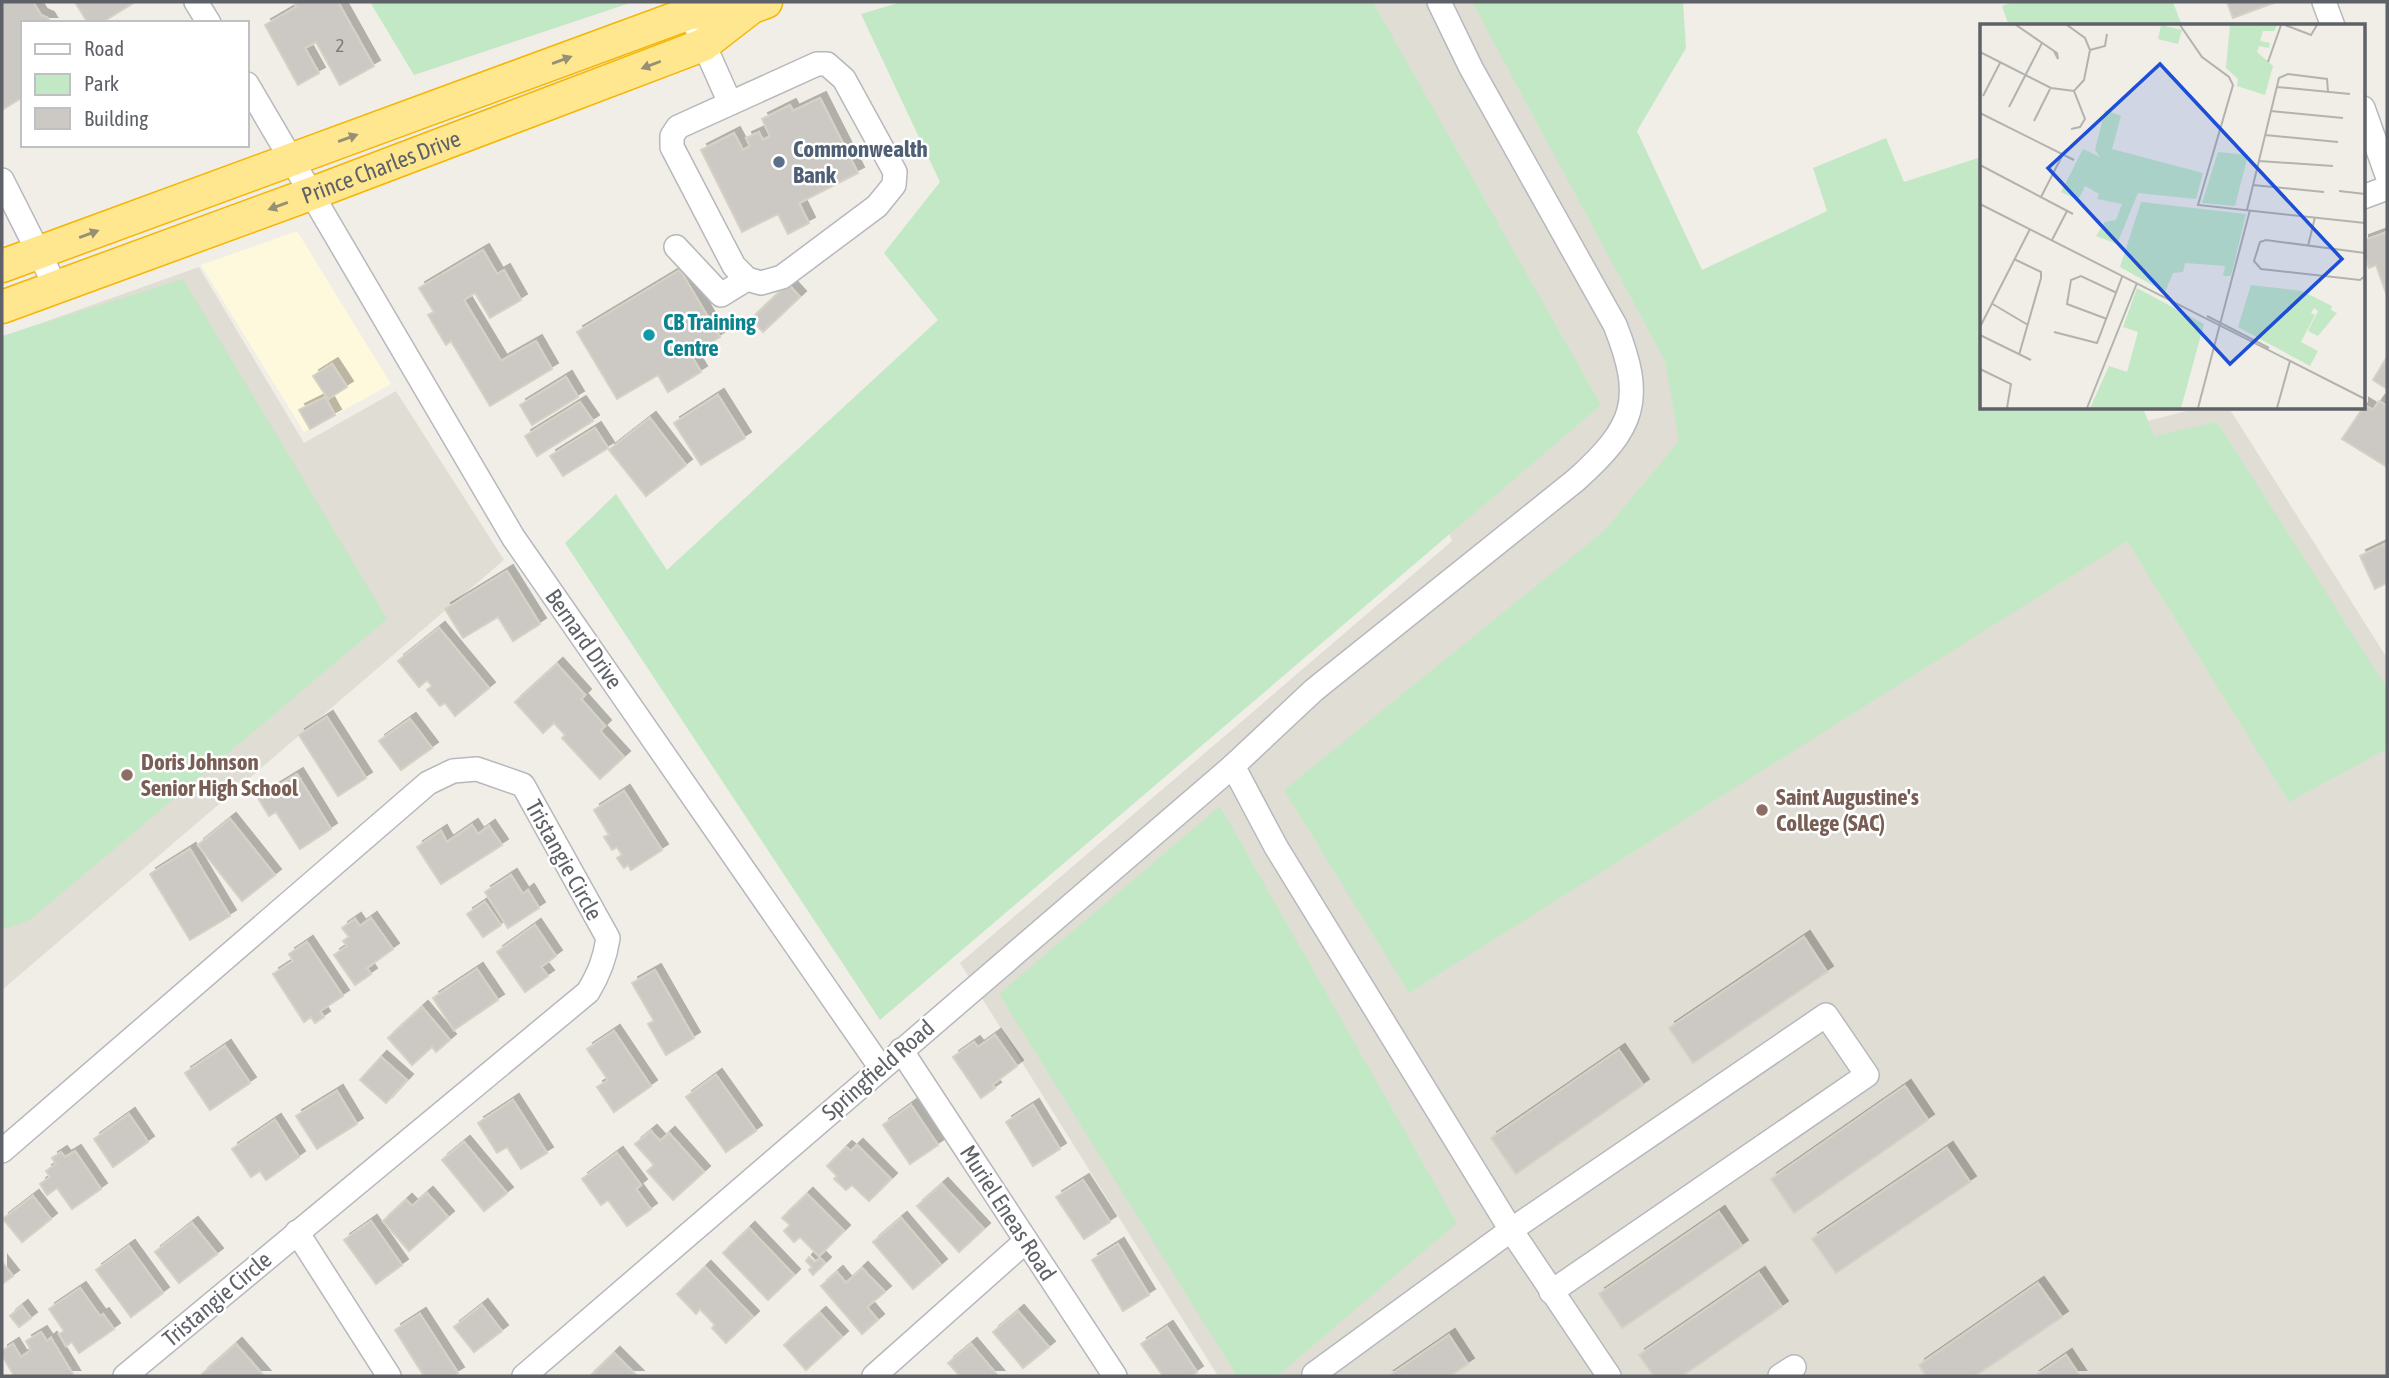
<svg xmlns="http://www.w3.org/2000/svg" width="2389" height="1378" font-family="'Asap Condensed',sans-serif">
<style>
.commercial{fill:#fef8dd}
.education{fill:#e0ded4}
.green{fill:#c3e8c5}
.building{fill:#ccc8c3;stroke:#d5d1c4;stroke-width:2;filter:url(#shadow)}
.lines{fill:none;stroke-linecap:round;stroke-linejoin:round}
.minor-casing{stroke:#b7b8bd;stroke-width:26}
.highway-casing{stroke:#f6b500;stroke-width:35}
.minor{stroke:#fff;stroke-width:23}
.highway{stroke:#fee78f;stroke-width:32}
.oneway{fill:#969075}
.service-dot{fill:#5c6f8a;stroke:#fff;stroke-width:2.5}
.culture-dot{fill:#0f9aa8;stroke:#fff;stroke-width:2.5}
.education-dot{fill:#8d6e63;stroke:#fff;stroke-width:2.5}
.labels{text-anchor:middle;dominant-baseline:central;stroke-width:5;stroke-linejoin:round;paint-order:stroke}
.number-label{font-size:19px;fill:#7a7b7e}
.service-label{font-size:23px;font-weight:bold;fill:#4e5e75;stroke:#fff;text-anchor:start}
.street-label{font-size:23px;fill:#5e6167;stroke:#fff}
.culture-label{font-size:23px;font-weight:bold;fill:#0d838f;stroke:#fff;text-anchor:start}
.education-label{font-size:23px;font-weight:bold;fill:#785e54;stroke:#fff;text-anchor:start}
.inset-road{fill:none;stroke:#b2b2af;stroke-width:2}
.view{fill:#1d4ed8;fill-opacity:0.15;stroke:#1d4ed8;stroke-width:3.5}
.inset-edge{fill:none;stroke:#5e6167;stroke-width:3.5}
</style>
<defs>
<filter id="shadow"><feDropShadow dx="6" dy="-6" stdDeviation="0" flood-color="#0004"/></filter>
</defs>
<rect width="100%" height="100%" fill="#f0eee6"/>
<polygon class="commercial" points="297,231 391,384 304,432 201,265"/>
<g class="education">
<polygon points="1239,2 1570,2 1715,376 1981,408 2031,451 2198,408 2229,408 2387,658 2387,1376 1218,1376 960,963 1452,541"/>
<polygon points="199,267 304,443 396,391 504,560 2,990 2,337"/>
</g>
<g class="green">
<polygon points="370,2 633,2 414,75"/>
<polygon points="901,2 1373,2 1601,405 880,1020 565,543 616,494 667,570 938,320 884,253 940,182 861,14"/>
<polygon points="1472,2 1683,2 1686,48 1637,131 1702,270 1827,211 1813,168 1886,138 1904,182 1981,157 1981,408 2143,408 2154,436 2217,422 2387,688 2387,749 2289,802 2127,541 1409,993 1284,790 1605,530 1679,441 1665,361"/>
<polygon points="2013,2 2173,2 2182,26 2009,26 2002,6"/>
<polygon points="183,279 387,619 30,920 2,930 2,336"/>
<polygon points="1220,806 1457,1223 1277,1376 1237,1376 999,994"/>
</g>
<g class="building">
<polygon points="2,2 33,2 41,15 48,18 51,23 23,23 23,97 2,110"/>
<polygon points="75,2 135,2 101,23 88,23"/>
<polygon points="294,2 338,2 374,66 340,85 316,42 305,48 319,73 298,85 265,25 296,7"/>
<polygon points="2227,2 2276,2 2233,18"/>
<polygon points="820,98 858,173 799,203 809,223 788,234 778,214 742,232 701,150 734,133 743,150 750,146 746,138 759,132 763,140 770,136 762,119 790,105 793,111"/>
<polygon points="2387,232 2387,296 2376,265 2369,268 2363,250 2363,241"/>
<polygon points="483,250 497,274 504,270 521,300 490,318 475,293 464,300 501,361 536,341 552,369 490,406 451,341 446,345 428,315 434,312 419,288"/>
<polygon points="680,270 720,337 691,355 701,372 668,392 658,375 617,399 577,332"/>
<polygon points="788,284 800,297 763,332 751,319"/>
<polygon points="2387,357 2387,389 2373,380"/>
<polygon points="332,364 347,387 328,399 313,376"/>
<polygon points="566,377 578,397 532,425 520,405"/>
<polygon points="718,395 745,438 701,465 674,423"/>
<polygon points="325,397 335,415 310,429 299,410"/>
<polygon points="2379,401 2387,406 2387,467 2342,439 2363,408 2363,404 2373,410"/>
<polygon points="580,402 593,421 537,456 525,436"/>
<polygon points="650,418 686,465 646,496 609,450"/>
<polygon points="595,428 608,448 563,476 550,456"/>
<polygon points="2387,543 2387,583 2375,589 2360,556"/>
<polygon points="507,571 540,624 513,641 498,617 463,638 445,609"/>
<polygon points="439,628 489,688 455,716 445,703 440,706 427,690 432,686 427,680 419,687 398,661"/>
<polygon points="557,664 585,695 581,699 605,726 600,731 624,757 600,779 562,738 565,735 554,723 543,733 515,702"/>
<polygon points="327,717 366,778 338,796 299,735"/>
<polygon points="410,719 432,748 401,770 379,741"/>
<polygon points="297,774 331,829 300,849 276,812 269,816 258,798"/>
<polygon points="624,791 662,850 631,870 628,865 624,868 617,858 622,855 617,847 612,850 604,837 609,835 594,810"/>
<polygon points="230,819 275,875 242,901 198,845"/>
<polygon points="472,825 478,834 489,826 502,845 441,884 417,847 441,831 447,842"/>
<polygon points="190,849 230,916 190,940 150,874"/>
<polygon points="511,875 523,894 528,890 539,908 508,928 485,892"/>
<polygon points="485,902 501,925 483,937 467,914"/>
<polygon points="371,918 393,949 367,968 371,974 355,985 334,955 347,946 343,941 349,937 342,928 355,919 360,926"/>
<polygon points="535,925 556,956 541,967 548,976 525,992 497,952"/>
<polygon points="1804,937 1827,972 1693,1063 1669,1028"/>
<polygon points="307,942 343,996 320,1011 324,1017 315,1023 311,1017 304,1022 273,974 293,961 289,954"/>
<polygon points="477,969 498,1000 454,1030 433,998"/>
<polygon points="655,970 694,1038 666,1055 648,1024 654,1021 632,983"/>
<polygon points="422,1007 450,1040 436,1052 432,1047 412,1065 388,1038"/>
<polygon points="614,1031 651,1086 614,1112 597,1087 608,1080 587,1049"/>
<polygon points="995,1035 1017,1066 992,1085 995,1088 981,1098 953,1057 974,1042 978,1047"/>
<polygon points="225,1046 250,1083 210,1110 185,1073"/>
<polygon points="1619,1050 1643,1085 1516,1174 1491,1138"/>
<polygon points="381,1057 407,1080 386,1103 360,1080"/>
<polygon points="716,1075 756,1131 726,1152 686,1097"/>
<polygon points="1905,1086 1928,1120 1794,1213 1771,1179"/>
<polygon points="337,1091 357,1124 317,1149 296,1116"/>
<polygon points="513,1100 547,1153 521,1169 507,1147 497,1153 478,1123"/>
<polygon points="911,1105 938,1145 910,1164 883,1125"/>
<polygon points="1033,1105 1060,1149 1033,1166 1006,1122"/>
<polygon points="129,1114 148,1142 113,1167 94,1139"/>
<polygon points="275,1120 299,1157 266,1180 260,1171 251,1177 232,1149"/>
<polygon points="651,1131 660,1141 669,1133 704,1172 673,1200 647,1171 654,1165 635,1144"/>
<polygon points="464,1142 507,1193 484,1211 442,1160"/>
<polygon points="857,1145 891,1179 869,1201 852,1185 846,1190 834,1179 837,1176 827,1166 846,1147 851,1151"/>
<polygon points="1947,1148 1970,1182 1836,1273 1812,1239"/>
<polygon points="75,1151 101,1189 72,1209 57,1188 47,1195 40,1184 50,1177 46,1171 56,1164 52,1158 61,1152 65,1157"/>
<polygon points="617,1153 641,1185 636,1189 651,1209 627,1226 608,1200 601,1205 582,1179"/>
<polygon points="1083,1180 1110,1222 1084,1239 1056,1197"/>
<polygon points="942,1184 984,1229 959,1252 917,1206"/>
<polygon points="427,1193 448,1217 409,1251 383,1221 406,1200 412,1206"/>
<polygon points="807,1194 844,1231 819,1256 800,1237 794,1242 784,1231 790,1225 782,1218"/>
<polygon points="33,1196 51,1219 22,1242 3,1219"/>
<polygon points="1719,1212 1742,1246 1622,1328 1599,1294"/>
<polygon points="901,1218 941,1265 913,1289 873,1242"/>
<polygon points="371,1221 402,1265 376,1284 344,1240"/>
<polygon points="192,1223 217,1254 179,1283 155,1252"/>
<polygon points="749,1228 794,1275 768,1300 723,1253"/>
<polygon points="1118,1244 1149,1295 1123,1311 1092,1260"/>
<polygon points="129,1246 163,1293 131,1317 96,1270"/>
<polygon points="809,1257 815,1262 820,1258 825,1263 813,1275 809,1270 812,1267 806,1261"/>
<polygon points="2,1262 13,1276 2,1284"/>
<polygon points="705,1267 753,1317 726,1343 712,1328 715,1325 700,1309 696,1314 677,1294"/>
<polygon points="862,1268 885,1292 867,1307 878,1320 862,1334 821,1286 837,1272 846,1283"/>
<polygon points="1759,1273 1782,1307 1682,1376 1654,1376 1639,1355"/>
<polygon points="2038,1283 2062,1317 1975,1376 1926,1376 1919,1365"/>
<polygon points="80,1288 100,1316 103,1314 114,1329 79,1353 72,1342 66,1346 59,1334 64,1331 49,1309"/>
<polygon points="482,1305 502,1331 474,1352 454,1327"/>
<polygon points="22,1306 31,1318 19,1327 10,1316"/>
<polygon points="1018,1311 1049,1347 1023,1368 993,1332"/>
<polygon points="820,1313 842,1337 806,1370 784,1345"/>
<polygon points="420,1314 458,1373 453,1376 424,1376 395,1330"/>
<polygon points="1167,1327 1197,1372 1191,1376 1163,1376 1141,1344"/>
<polygon points="41,1332 47,1341 51,1338 74,1376 14,1376 2,1355 2,1351 13,1344 21,1357 31,1350 26,1341"/>
<polygon points="1449,1335 1468,1364 1450,1376 1389,1376"/>
<polygon points="236,1344 264,1376 204,1376 202,1374"/>
<polygon points="971,1344 998,1376 960,1376 948,1363"/>
<polygon points="614,1353 637,1376 590,1376"/>
<polygon points="2066,1355 2080,1376 2035,1376"/>
</g>
<g class="lines">
<defs>
<g id="minor">
<polyline points="196,2 209,23"/>
<polyline points="2324,2 2333,26"/>
<polyline points="690,13 730,103"/>
<polygon points="817,64 827,64 844,79 895,172 894,185 877,206 782,277 761,283 747,279 734,266 672,147 672,136 678,127"/>
<polyline points="247,84 513,537 881,1068"/>
<polyline points="2363,108 2387,175"/>
<polyline points="2,180 56,287"/>
<polyline points="2363,197 2387,188"/>
<polyline points="676,247 721,295 747,279"/>
<polyline points="1233,766 1276,847 1511,1230 1609,1376"/>
<polyline points="901,1050 1115,1376"/>
<path d="M2 1151 428 783 453 771 477 769 523 785 608 938C605 959 599 974 588 992L125 1376"/>
<polyline points="297,1232 389,1376"/>
<polyline points="1314,1374 1511,1230 1826,1015 1867,1075 1551,1292"/>
<path d="M524 1376 1233 766 1314 690 1576 480C1635 427 1645 400 1615 325L1471 68 1439 2"/>
<polyline points="874,1376 1026,1241"/>
<polyline points="1780,1376 1794,1367"/>
</g>
<g id="highway">
<polyline points="2,266 690,13 752,7 766,2"/>
<path id="s1" d="M2 307 313 193 703 45 752 7"/>
</g>
</defs>
<use href="#minor" class="minor-casing"/>
<use href="#highway" class="highway-casing"/>
<use href="#minor" class="minor"/>
<use href="#highway" class="highway"/>
</g>
<defs><path id="oneway-solid" d="M-6-.8H1V-3.2L6.5 0L1 3.2V.8H-6Z" transform="scale(1.75)"/></defs>
<g class="oneway">
<use href="#oneway-solid" transform="translate(562 60) rotate(-20)"/>
<use href="#oneway-solid" transform="translate(651 65) rotate(159)"/>
<use href="#oneway-solid" transform="translate(348 138) rotate(-20)"/>
<use href="#oneway-solid" transform="translate(278 206) rotate(160)"/>
<use href="#oneway-solid" transform="translate(89 234) rotate(-20)"/>
</g>
<circle class="service-dot" cx="779" cy="162" r="7"/>
<circle class="culture-dot" cx="649" cy="335" r="7"/>
<g class="education-dot">
<circle cx="127" cy="775" r="7"/>
<circle cx="1762" cy="810" r="7"/>
</g>
<g class="labels">
<g class="number-label">
<text x="340" y="45">2</text>
</g>
<g class="service-label">
<text x="793" y="149">Commonwealth<tspan x="793" dy="26">Bank</tspan></text>
</g>
<g class="street-label">
<text stroke="none"><textPath href="#s1" startOffset="404">Prince Charles Drive</textPath></text>
<text transform="translate(584 639) rotate(55)">Bernard Drive</text>
<text transform="translate(564 860) rotate(61)">Tristangie Circle</text>
<text transform="translate(878 1070) rotate(-41)">Springfield Road</text>
<text transform="translate(1008 1213) rotate(57)">Muriel Eneas Road</text>
<text transform="translate(217 1299) rotate(-40)">Tristangie Circle</text>
</g>
<g class="culture-label">
<text x="663" y="322">CB Training<tspan x="663" dy="26">Centre</tspan></text>
</g>
<g class="education-label">
<text x="141" y="762">Doris Johnson<tspan x="141" dy="26">Senior High School</tspan></text>
<text x="1776" y="797">Saint Augustine's<tspan x="1776" dy="26">College (SAC)</tspan></text>
</g>
</g>
<g transform="translate(1980 24)">
<rect width="385" height="385" fill="#f0eee6"/>
<path d="M181 1 202 6 198 20 178 15ZM250 1H297L294 7H283L280 17 290 19 289 24 279 22 277 28 293 42 285 71 257 62 258 55 246 44ZM125 86 141 92 132 125 223 149 216 175 158 169 137 220 116 212 125 198 136 196 142 180 117 175 119 170 105 162 98 176 81 168 103 125 120 133 115 126ZM238 128 268 131 255 182 222 179ZM161 178 266 190 251 252H243L245 242 205 239 203 248 193 249 185 268 140 243ZM271 261 322 267 352 282 351 286 357 289 338 312 328 307 338 287 334 284 331 289 335 291 321 318 338 327 330 342 258 303ZM157 264 224 300 201 384H110L129 342 147 348 158 308 143 303Z" fill="#c3e8c5"/>
<path class="inset-road" d="M36 1 77 29 78 35 74 27M200 1 222 33 249 53 253 61 218 181 385 199M305 1 331 11 337 1M110 26 125 22 127 10M0 28 71 64 94 67 104 56 110 26 105 14 87 1M288 38 301 1M297 63 370 70M3 72 20 39M29 83 62 19M291 87 363 94M0 89 94 136M54 97 70 65M91 105 100 103 105 95 94 67M285 111 358 118M279 137 353 142M0 141 93 190M273 161 344 168M359 167 385 170M61 173 83 130M0 180 385 375M267 186 299 54 308 50 347 55 348 68M72 216 87 187M328 222 335 193M385 229 286 216 280 218 274 237 281 245 380 256 385 252M34 235 61 248V254L39 331M11 279 48 301M227 292 289 324M127 295 87 280 91 256 101 252 137 269M0 303 50 205M74 308 117 319 142 253M0 311 51 336M0 345 31 360 27 384M107 384 157 259M218 384 270 186M297 384 310 337"/>
<path class="view" d="M180 40 362 235 250 340 68 144Z"/>
<rect width="385" height="385" class="inset-edge"/>
</g>
<rect width="2389" height="1378" fill="none" stroke="#5e6167" stroke-width="7"/>
<rect x="21" y="21" width="228" height="126" fill="#ffffff" stroke="#bfc0c2" stroke-width="2"/>
<rect x="35" y="44" width="35" height="10" fill="#ffffff" stroke="#bfc0c2" stroke-width="2"/>
<text x="84" y="56" font-size="21" fill="#5e6167">Road</text>
<rect x="35" y="74" width="35" height="21" fill="#c3e8c5" stroke="#bfc0c2" stroke-width="2"/>
<text x="84" y="91" font-size="21" fill="#5e6167">Park</text>
<rect x="35" y="108" width="35" height="21" fill="#ccc8c3" stroke="#bfc0c2" stroke-width="2"/>
<text x="84" y="126" font-size="21" fill="#5e6167">Building</text>
</svg>
